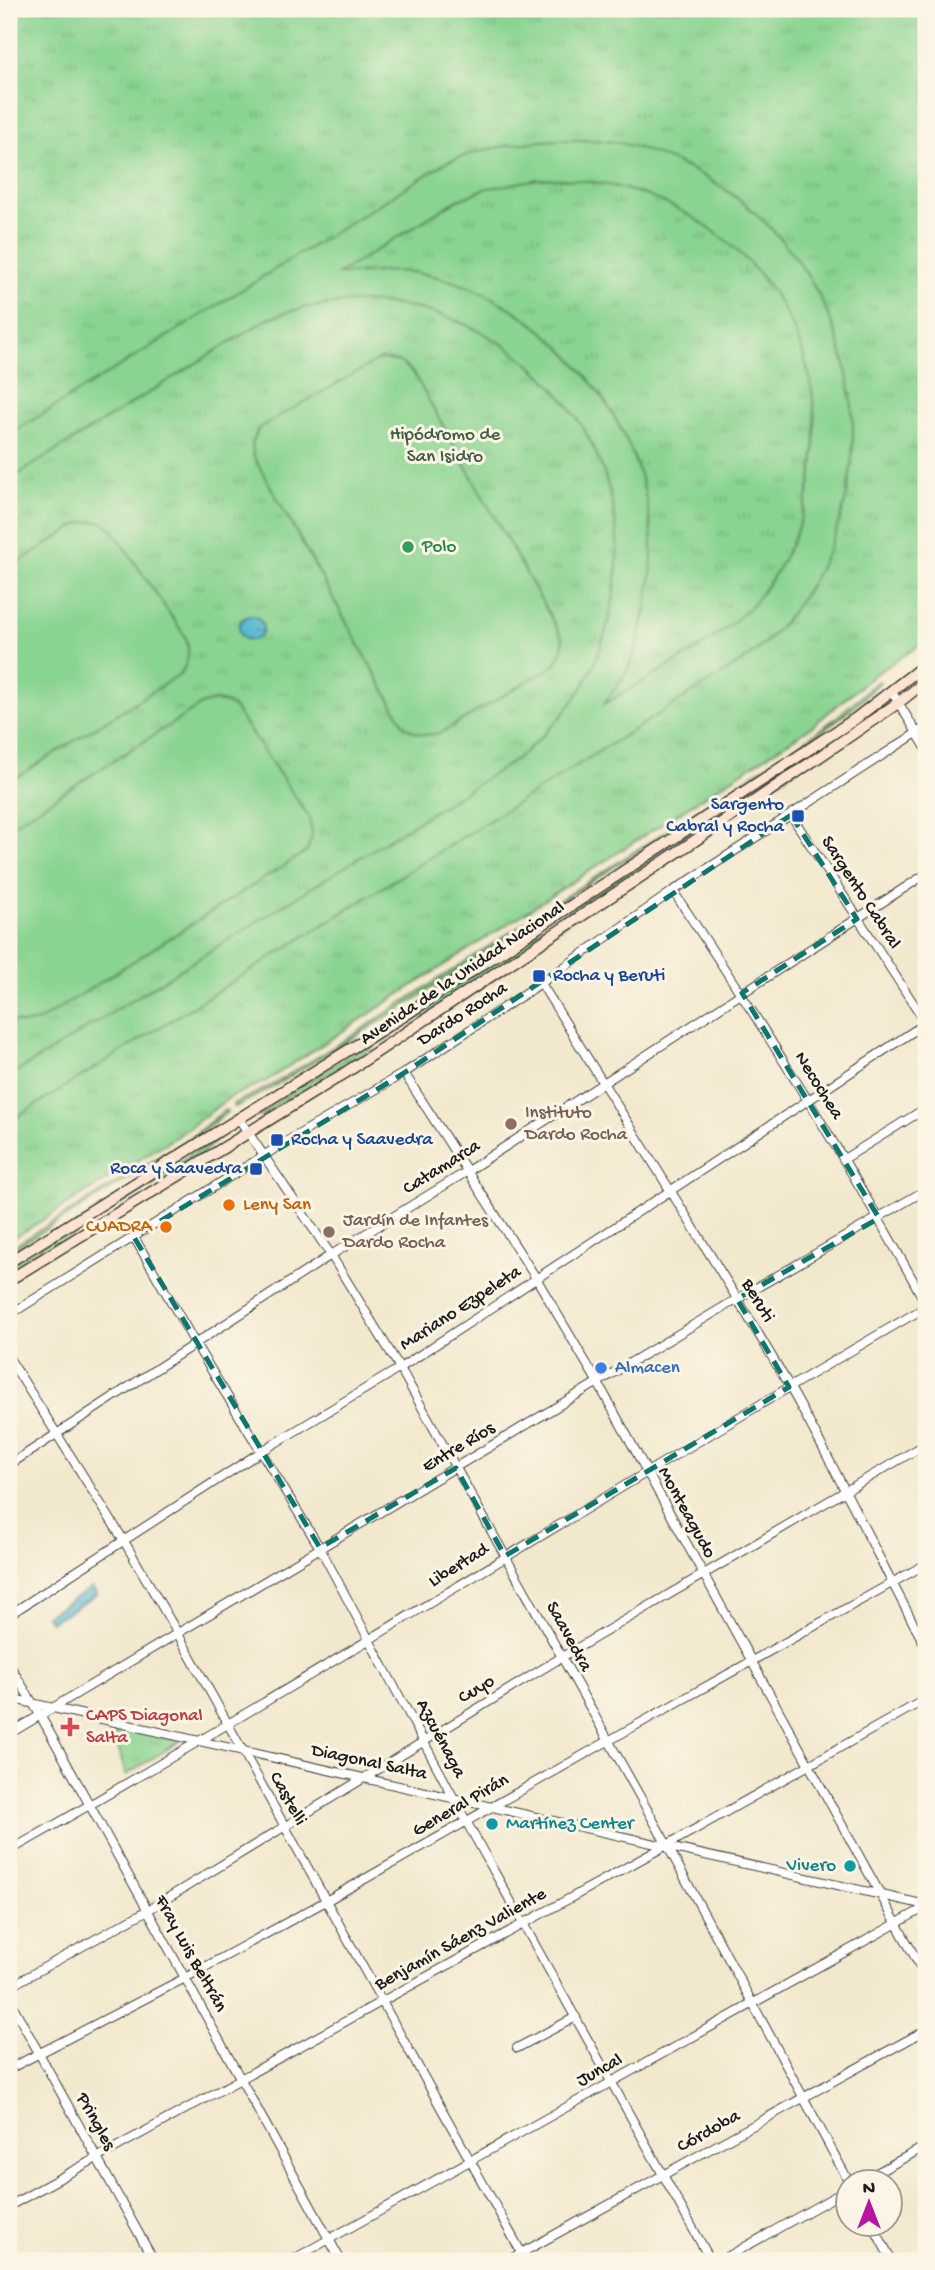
<svg xmlns="http://www.w3.org/2000/svg" width="935" height="2270" font-family="'Gochi Hand',sans-serif">
<style>
.grass{fill:url(#grass-tufts);stroke:#527856;stroke-width:2}
.garden{fill:#89d490;stroke:#527856;stroke-width:2;fill-rule:evenodd}
.water{fill:url(#water-ripples);stroke:#366876;stroke-width:2}
.lines{fill:none;stroke-linecap:round;stroke-linejoin:round}
.minor-casing{stroke:#3c3b37;stroke-width:10}
.secondary-casing{stroke:#3c3b37;stroke-width:13}
.minor{stroke:#fff;stroke-width:8}
.secondary{stroke:#fde4d1;stroke-width:10}
.marked{fill:none;stroke:#0f766e;stroke-width:5;stroke-dasharray:14 9;stroke-linejoin:round}
.leisure-dot{fill:#2e9e5b;stroke:#fcf5e5;stroke-width:2.5}
.transit-dot{fill:#1a4fb4;stroke:#fcf5e5;stroke-width:2.5}
.education-dot{fill:#8d6e63;stroke:#fcf5e5;stroke-width:2.5}
.food-dot{fill:#e8710a;stroke:#fcf5e5;stroke-width:2.5}
.shop-dot{fill:#3f7fe0;stroke:#fcf5e5;stroke-width:2.5}
.health-dot{fill:#e0444e;stroke:#fcf5e5;stroke-width:2.5}
.culture-dot{fill:#0f9aa8;stroke:#fcf5e5;stroke-width:2.5}
.labels{text-anchor:middle;dominant-baseline:central;stroke-width:6;stroke-linejoin:round;paint-order:stroke}
.park-label{font-size:19px;fill:#425c45;stroke:#fcf5e5}
.leisure-label{font-size:19px;fill:#27864d;stroke:#fcf5e5;text-anchor:start}
.transit-label{font-size:19px;fill:#164399;stroke:#fcf5e5;text-anchor:end}
.street-label{font-size:19px;fill:#1c1c1c;stroke:#fcf5e5}
.education-label{font-size:19px;fill:#785e54;stroke:#fcf5e5;text-anchor:start}
.food-label{font-size:19px;fill:#c56008;stroke:#fcf5e5;text-anchor:start}
.shop-label{font-size:19px;fill:#366cbe;stroke:#fcf5e5;text-anchor:start}
.health-label{font-size:19px;fill:#be3a42;stroke:#fcf5e5;text-anchor:start}
.culture-label{font-size:19px;fill:#0d838f;stroke:#fcf5e5;text-anchor:start}
</style>
<defs>
<pattern id="grass-tufts" width="24" height="20" patternUnits="userSpaceOnUse" patternTransform="scale(1.75)"><rect width="24" height="20" fill="#89d490"/><path d="M3 7l-1-3M5 7V3M7 7l1-3M15 17l-1-3M17 17v-4M19 17l1-3" fill="none" stroke="#76b57c"/></pattern>
<pattern id="water-ripples" width="26" height="14" patternUnits="userSpaceOnUse" patternTransform="scale(1.75)"><rect width="26" height="14" fill="#51b5cf"/><path d="M2 4q2-2 4 0t4 0M15 11q2-2 4 0t4 0" fill="none" stroke="#4292a7"/></pattern>
</defs>
<rect width="100%" height="100%" fill="#fcf5e5"/>
<filter id="ink" filterUnits="userSpaceOnUse"><feTurbulence type="fractalNoise" baseFrequency=".0143" numOctaves="2"/><feDisplacementMap in="SourceGraphic" scale="14" xChannelSelector="R" yChannelSelector="G"/><feConvolveMatrix kernelMatrix="1 2 1 2 8 2 1 2 1" color-interpolation-filters="sRGB"/></filter>
<filter id="wash" filterUnits="userSpaceOnUse"><feTurbulence type="fractalNoise" baseFrequency=".00686" numOctaves="4" result="noise"/><feDisplacementMap in="SourceGraphic" scale="28" xChannelSelector="R" yChannelSelector="G"/><feGaussianBlur stdDeviation="1.57" result="paint"/><feColorMatrix in="noise" values="0 0 0 0 0 0 0 0 0 0 0 0 0 0 0 0 0 1.4 0 .05"/><feComposite in="paint" operator="in"/></filter>
<g filter="url(#wash)">
<rect width="100%" height="100%" fill="#f2e8cd"/>
<g class="grass">
<polygon points="9,9 926,9 926,641 874,675 811,727 266,1081 230,1097 185,1131 9,1241"/>
<polygon points="878,681 880,682 854,707 809,741 574,893 408,1004 270,1089 235,1107 233,1104 237,1102 270,1086 356,1033 807,739 837,717"/>
<path d="M879 706 880 709 861 726C662 858 465 994 261 1117H259L282 1098 361 1048Z"/>
<polygon points="225,1110 227,1112 194,1138 9,1252 9,1249 194,1135"/>
<polygon points="219,1137 200,1156 9,1274 9,1266"/>
<polygon points="112,1726 180,1741 126,1775"/>
</g>
<g class="garden">
<path d="M556 140C575 140 595 139 614 142 637 146 658 155 679 164 834 232 899 423 818 571 798 608 774 639 740 663L9 1122V1077L514 761C540 740 564 717 582 688 595 667 603 642 609 619 645 480 562 345 423 310 372 297 317 300 267 319L9 480V435L447 162C482 148 518 142 556 140ZM539 179C691 174 821 285 815 443 813 497 794 552 760 595 725 640 653 675 604 704 609 694 619 685 625 674 639 646 646 614 650 583 668 445 559 299 423 274 394 268 366 274 338 274L454 202 484 189Z"/>
<path d="M380 359 400 362 414 374 563 639 562 651 555 665 442 732C428 737 415 735 404 725L253 455 252 443 259 428Z"/>
<path d="M91 521 102 522 111 528 185 636C191 650 189 662 180 674L9 782V568L79 524Z"/>
<polygon points="215,701 226,703 234,708 309,817 312,836 307,851 39,1021 22,1024 9,1019 9,827 203,704"/>
</g>
<g class="water">
<circle cx="251" cy="628" r="12"/>
<polygon points="92,1588 97,1595 50,1622 46,1615"/>
</g>
</g>
<g filter="url(#ink)">
<g class="lines">
<defs>
<g id="minor">
<polyline points="892,692 926,748"/>
<polyline points="791,815 926,1023"/>
<path d="M673 891C763 1025 849 1162 926 1304"/>
<path d="M541 983C623 1117 709 1248 788 1384 837 1470 879 1560 926 1647"/>
<polyline points="404,1073 536,1278 598,1383 926,1977"/>
<polyline points="239,1119 331,1255 400,1368 667,1845 849,2182"/>
<polyline points="844,1159 926,1108"/>
<polyline points="134,1237 196,1345 320,1548 466,1821 711,2261"/>
<polyline points="9,1315 279,1146 404,1073 541,983 673,891 926,727"/>
<polyline points="9,1358 124,1541 178,1634 526,2261"/>
<polyline points="9,1465 331,1255 466,1172 926,874"/>
<polyline points="9,1615 262,1451 400,1368 926,1023"/>
<polyline points="9,1664 40,1715 341,2261"/>
<polyline points="9,1698 926,1905"/>
<polyline points="9,1734 737,1299 926,1190"/>
<path d="M9 1851C318 1676 618 1485 926 1307"/>
<polyline points="9,1987 148,1910 562,1657 926,1444"/>
<polyline points="9,1999 154,2261"/>
<polyline points="517,2048 576,2017"/>
<polyline points="9,2069 185,1978 326,1901 608,1741 926,1564"/>
<polyline points="860,2182 926,2146"/>
<polyline points="9,2206 667,1845 926,1699"/>
<polyline points="872,2224 892,2261"/>
<polyline points="290,2261 926,1907"/>
<polyline points="507,2261 926,2030"/>
<polyline points="720,2261 848,2189"/>
</g>
<g id="secondary">
<polyline points="9,1262 408,1013 855,719 926,664"/>
<polyline points="9,1280 345,1073 759,798 898,703 926,681"/>
</g>
</defs>
<use href="#minor" class="minor-casing"/>
<use href="#secondary" class="secondary-casing"/>
<use href="#minor" class="minor"/>
<use href="#secondary" class="secondary"/>
</g>
</g>
<path class="marked" d="M791 815 857 919 742 993 879 1218 737 1299 789 1387 505 1556 456 1468 320 1548 134 1237 404 1073Z"/>
<circle class="leisure-dot" cx="408" cy="547" r="7"/>
<g class="transit-dot">
<rect x="791" y="809" width="14" height="14" rx="3.5"/>
<rect x="532" y="969" width="14" height="14" rx="3.5"/>
<rect x="270" y="1133" width="14" height="14" rx="3.5"/>
<rect x="249" y="1162" width="14" height="14" rx="3.5"/>
</g>
<g class="education-dot">
<circle cx="511" cy="1124" r="7"/>
<circle cx="329" cy="1232" r="7"/>
</g>
<g class="food-dot">
<circle cx="229" cy="1205" r="7"/>
<circle cx="166" cy="1227" r="7"/>
</g>
<circle class="shop-dot" cx="601" cy="1368" r="7"/>
<path class="health-dot" d="M66.5 1716.5h7v7h7v7h-7v7h-7v-7h-7v-7h7z"/>
<g class="culture-dot">
<circle cx="492" cy="1824" r="7"/>
<circle cx="850" cy="1866" r="7"/>
</g>
<g class="labels">
<g class="park-label">
<text x="445" y="435">Hipódromo de<tspan x="445" dy="22">San Isidro</tspan></text>
</g>
<g class="leisure-label">
<text x="422" y="547">Polo</text>
</g>
<g class="transit-label">
<text x="784" y="805">Sargento<tspan x="784" dy="22">Cabral y Rocha</tspan></text>
<text x="553" y="976" text-anchor="start">Rocha y Beruti</text>
<text x="291" y="1140" text-anchor="start">Rocha y Saavedra</text>
<text x="242" y="1169">Roca y Saavedra</text>
</g>
<g class="street-label">
<text transform="translate(860 893) rotate(57)">Sargento Cabral</text>
<text transform="translate(463 974) rotate(-34)">Avenida de la Unidad Nacional</text>
<text transform="translate(463 1015) rotate(-33)">Dardo Rocha</text>
<text transform="translate(818 1086) rotate(58)">Necochea</text>
<text transform="translate(442 1168) rotate(-32)">Catamarca</text>
<text transform="translate(757 1301) rotate(59)">Beruti</text>
<text transform="translate(461 1309) rotate(-33)">Mariano Ezpeleta</text>
<text transform="translate(459 1448) rotate(-31)">Entre Ríos</text>
<text transform="translate(686 1513) rotate(61)">Monteagudo</text>
<text transform="translate(459 1566) rotate(-32)">Libertad</text>
<text transform="translate(568 1637) rotate(61)">Saavedra</text>
<text transform="translate(477 1690) rotate(-31)">Cuyo</text>
<text transform="translate(440 1739) rotate(62)">Azcuénaga</text>
<text transform="translate(369 1763) rotate(12)">Diagonal Salta</text>
<text transform="translate(287 1799) rotate(61)">Castelli</text>
<text transform="translate(461 1806) rotate(-30)">General Pirán</text>
<text transform="translate(461 1940) rotate(-29)">Benjamín Sáenz Valiente</text>
<text transform="translate(190 1954) rotate(61)">Fray Luis Beltrán</text>
<text transform="translate(600 2071) rotate(-29)">Juncal</text>
<text transform="translate(95 2122) rotate(61)">Pringles</text>
<text transform="translate(709 2132) rotate(-29)">Córdoba</text>
</g>
<g class="education-label">
<text x="525" y="1113">Instituto<tspan x="525" dy="22">Dardo Rocha</tspan></text>
<text x="343" y="1221">Jardín de Infantes<tspan x="343" dy="22">Dardo Rocha</tspan></text>
</g>
<g class="food-label">
<text x="243" y="1205">Leny San</text>
<text x="152" y="1227" text-anchor="end">CUADRA</text>
</g>
<g class="shop-label">
<text x="615" y="1368">Almacen</text>
</g>
<g class="health-label">
<text x="86" y="1716">CAPS Diagonal<tspan x="86" dy="22">Salta</tspan></text>
</g>
<g class="culture-label">
<text x="506" y="1824">Martínez Center</text>
<text x="836" y="1866" text-anchor="end">Vivero</text>
</g>
</g>
<rect width="935" height="2270" fill="none" stroke="#fcf5e5" stroke-width="35"/>
<g transform="translate(869 2203)"><circle r="33" fill="#fcf5e5" stroke="#a29e95" stroke-width="2"/>
<path d="M0-5L12 26L0 18L-12 26Z" fill="#b5179e"/>
<text y="-10" font-size="19" font-weight="bold" text-anchor="middle" fill="#1c1c1c">N</text>
</g>
</svg>
